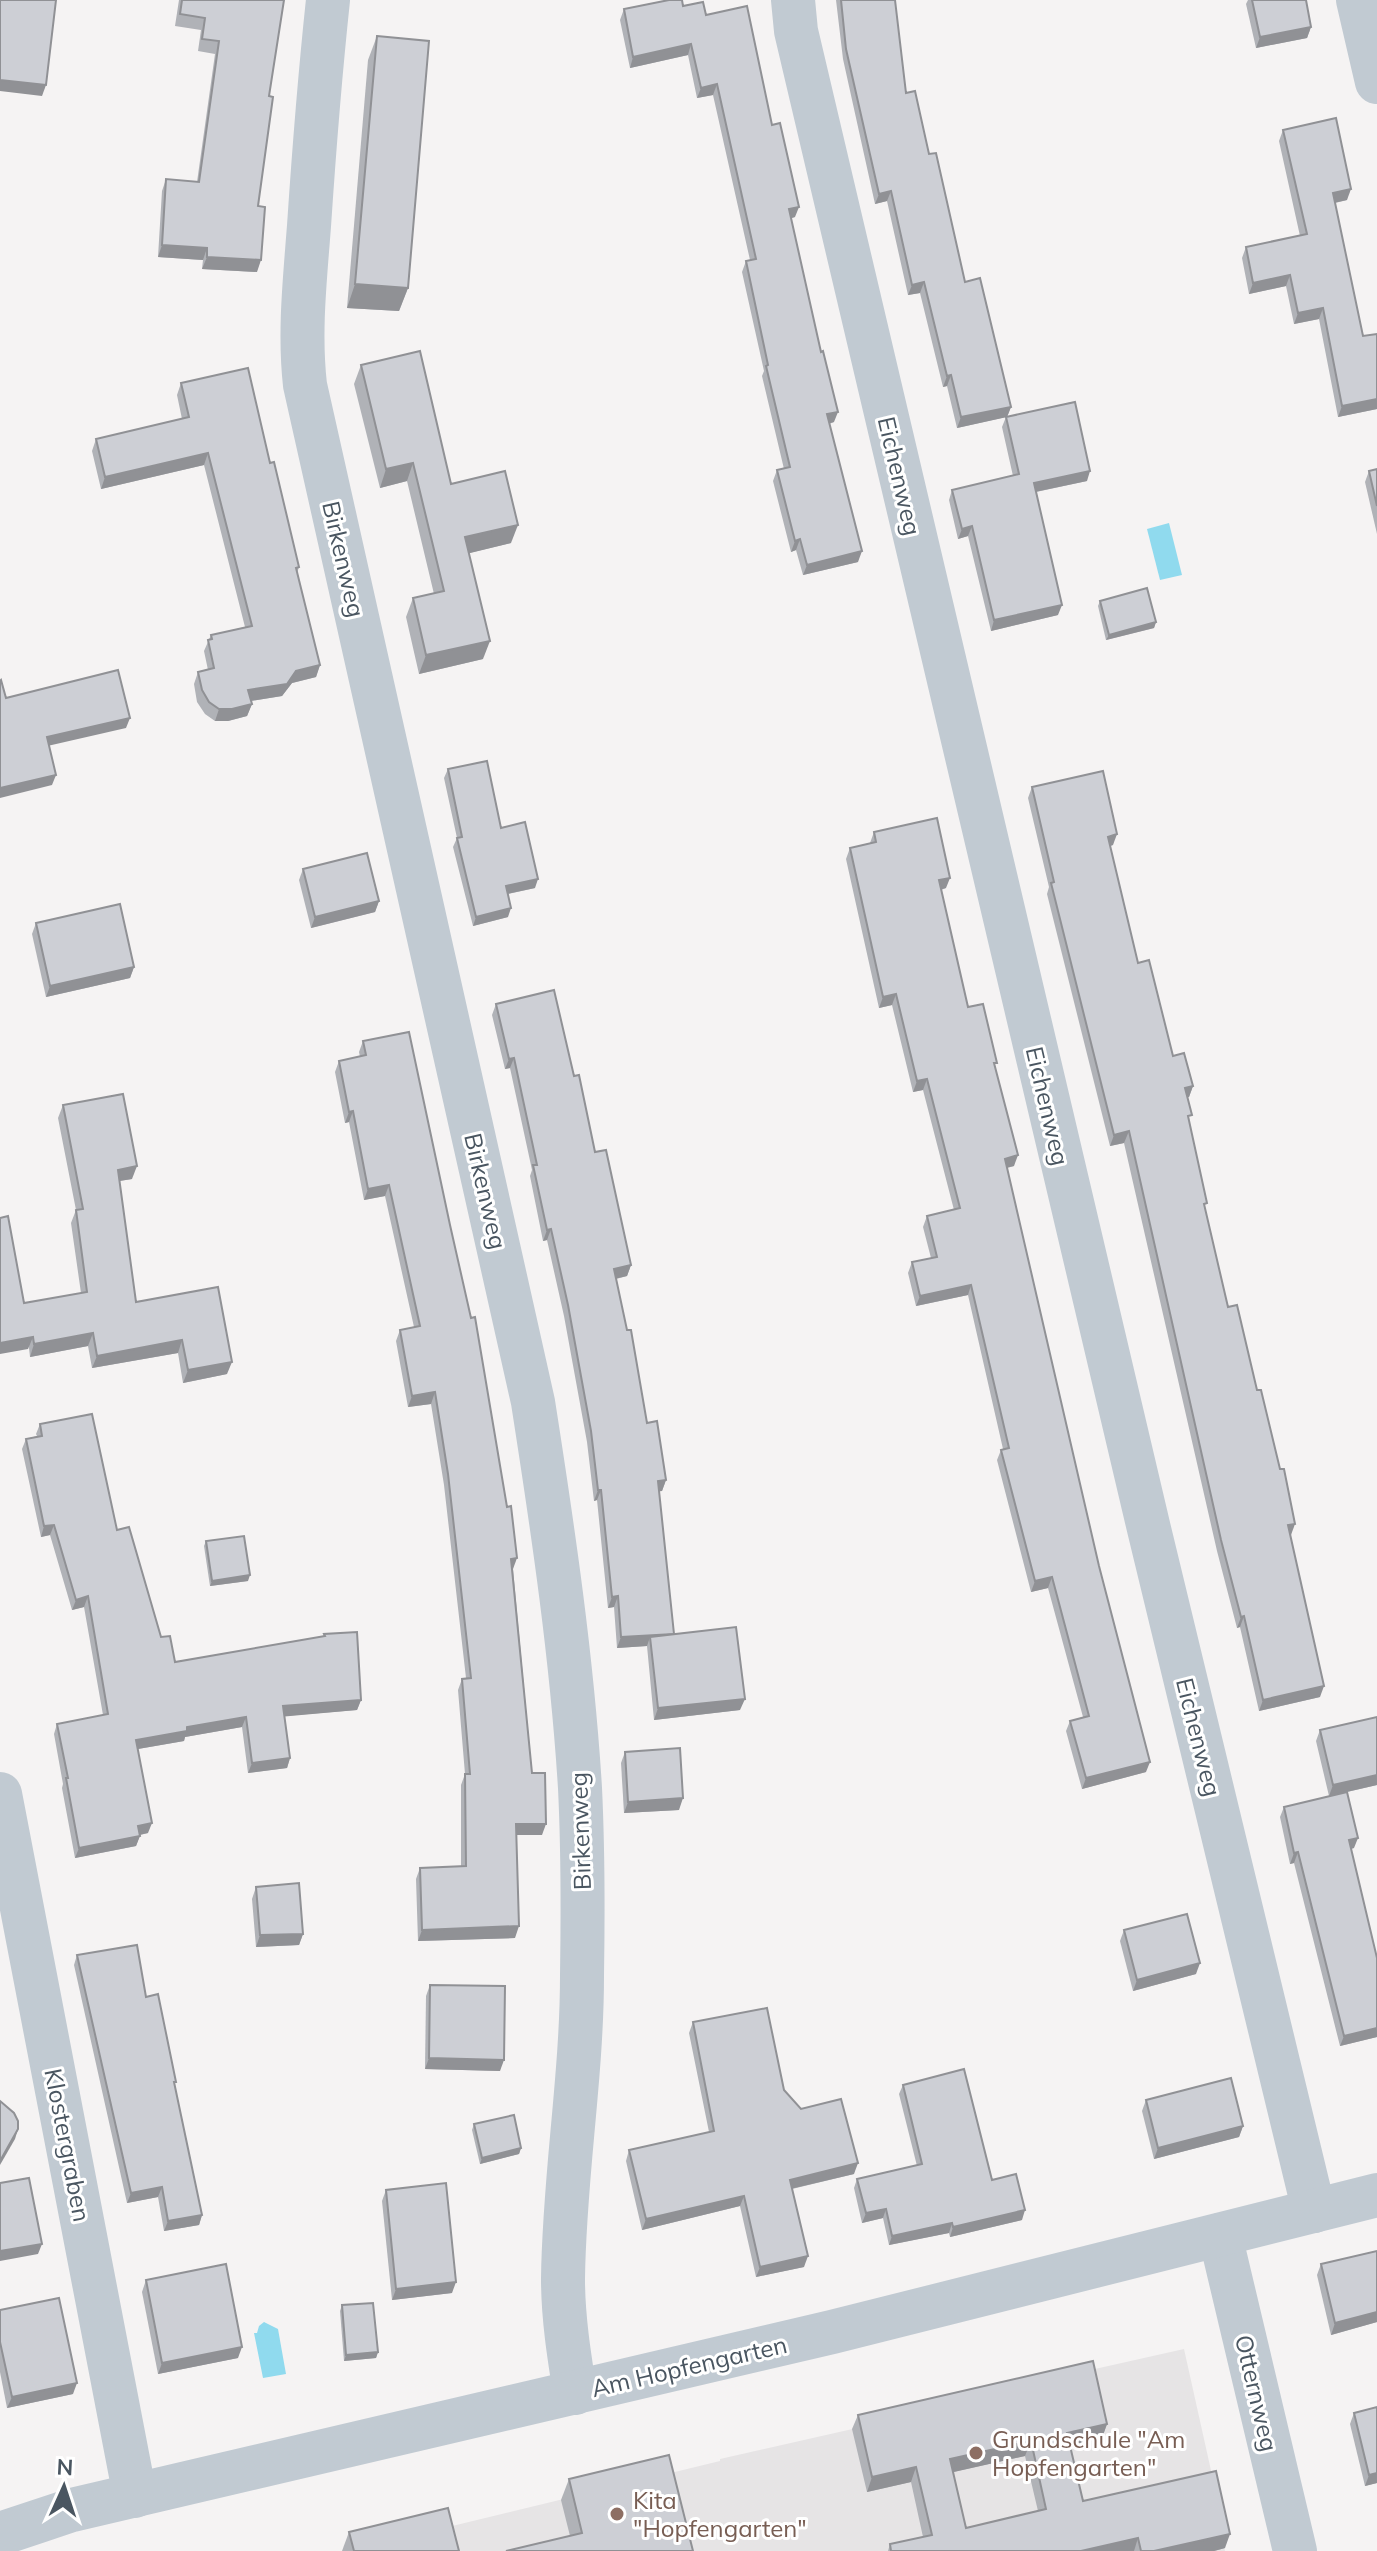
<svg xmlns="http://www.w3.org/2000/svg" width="1377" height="2551" font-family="Mulish,sans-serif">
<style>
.education{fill:#e6e4e5}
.water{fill:#90daee}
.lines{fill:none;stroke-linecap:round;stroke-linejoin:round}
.street{stroke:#c1cad2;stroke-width:44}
.wall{fill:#b0b2b7;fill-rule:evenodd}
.shaded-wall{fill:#909195}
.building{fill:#cdcfd5;stroke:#909195;stroke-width:2;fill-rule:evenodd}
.education-dot{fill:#8d6e63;stroke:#fff;stroke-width:3}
.labels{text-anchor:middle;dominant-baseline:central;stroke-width:6;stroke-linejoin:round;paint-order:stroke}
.street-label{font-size:24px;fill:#4a5661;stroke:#fff}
.education-label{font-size:24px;fill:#785e54;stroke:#fff;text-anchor:start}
</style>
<rect width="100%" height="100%" fill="#f5f3f3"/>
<polygon class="education" points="1184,2349 1214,2484 1211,2486 1225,2551 349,2551 720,2461 720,2459 1087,2376 1086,2371"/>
<g class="water">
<polygon points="1169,523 1182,575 1160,580 1147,529"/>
<polygon points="264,2322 278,2329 286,2374 263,2378 254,2333 257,2333 259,2326"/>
</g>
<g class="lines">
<g class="street">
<path d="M328 0C320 75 314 151 309 226 305 279 299 332 305 385L533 1402C553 1530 572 1658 580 1788 583 1850 583 1914 582 1976 582 2077 564 2178 563 2279 563 2317 569 2355 575 2393"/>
<polyline points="793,0 796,31 1149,1529 1314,2211"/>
<polyline points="1358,0 1377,82"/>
<polyline points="0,1794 135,2496"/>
<polyline points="1220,2235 1295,2551"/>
<polyline points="0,2534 72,2510 832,2332 1377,2195"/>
</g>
</g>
<g class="wall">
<polygon points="179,0 284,0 269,96 258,206 257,272 202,269 203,260 158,257 162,191 166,179 197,182 215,54 198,51 201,30 175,26"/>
<polygon points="836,0 895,0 906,93 929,154 965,282 1011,407 1007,417 1087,481 1036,492 1058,615 991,631 968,536 958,539 949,500 952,490 1013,476 1002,427 1006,417 957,428 947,386 943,387 920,293 908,295 887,201 875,204 843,59"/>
<polygon points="1248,0 1306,0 1311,27 1307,38 1256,48 1246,4"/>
<polygon points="683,6 706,15 772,125 795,217 791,218 834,422 829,424 858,562 803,575 796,550 791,552 773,481 777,470 784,469 762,376 764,371 742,272 746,261 750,260 713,95 697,98 688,55 630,68 620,20 624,9"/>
<polygon points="377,36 408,288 399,311 347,308 368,60"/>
<polygon points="1283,130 1347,200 1335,203 1363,336 1377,334 1377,409 1338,417 1319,319 1294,324 1286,286 1249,294 1242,258 1246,247 1300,236 1279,141"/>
<polygon points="361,365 451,484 511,543 469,553 483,659 419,674 406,617 413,598 434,594 407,481 380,488 354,384"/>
<polygon points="181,383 270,463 299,567 297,573 320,665 316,677 292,683 282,696 251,701 252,704 247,716 228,721 215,721 205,714 197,702 194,684 198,672 208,670 204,651 211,635 245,627 204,465 101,489 92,451 96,439 182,419 177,395"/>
<polygon points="1377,469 1377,534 1365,482 1369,471"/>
<polygon points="1100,601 1156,622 1154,628 1106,640 1098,606"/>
<polygon points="448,769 501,828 535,888 508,894 508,917 473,926 453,847 457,838 444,778"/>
<polygon points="1032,787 1113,845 1110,846 1138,963 1173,1056 1193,1086 1189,1097 1187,1097 1189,1122 1205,1208 1228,1307 1291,1535 1290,1535 1320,1697 1259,1711 1240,1627 1237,1628 1217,1551 1124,1143 1110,1146 1047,894 1049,887 1028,798"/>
<polygon points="874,832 946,888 941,890 968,1007 995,1067 1014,1166 1007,1168 1146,1772 1082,1789 1066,1731 1070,1721 1083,1717 1048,1588 1031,1592 997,1460 1001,1450 1003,1449 968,1295 916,1306 908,1273 912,1262 931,1258 923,1227 927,1216 954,1210 923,1090 913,1092 892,1005 879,1008 846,859 850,848 870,843"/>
<polygon points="303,869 379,901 375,912 311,928 299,880"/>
<polygon points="36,923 134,967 130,978 46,997 32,934"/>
<polygon points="496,1004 574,1076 595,1152 631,1265 627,1276 616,1279 647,1423 666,1480 662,1491 659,1491 674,1634 740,1710 654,1720 647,1646 617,1648 614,1607 608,1608 597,1500 594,1501 587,1442 564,1316 547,1240 543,1241 530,1176 532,1170 510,1068 505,1069 492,1015"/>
<polygon points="363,1041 513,1569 532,1773 542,1835 516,1835 515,1938 418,1941 416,1879 420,1868 461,1866 461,1785 465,1774 458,1690 462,1679 466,1678 444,1485 431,1404 408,1407 396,1341 400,1330 414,1327 385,1196 364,1200 349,1122 345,1123 335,1072 339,1061 360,1057 359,1052"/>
<polygon points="63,1105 132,1179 119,1181 136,1302 227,1374 183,1383 178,1353 92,1368 88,1346 30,1357 24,1303 81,1293 71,1223 76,1210 58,1118"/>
<polygon points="40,1424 117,1530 161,1637 175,1662 323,1637 324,1634 361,1700 357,1710 284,1716 290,1758 287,1768 248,1773 242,1727 185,1737 184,1741 138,1749 148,1833 140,1835 136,1846 75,1858 62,1788 63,1784 54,1734 57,1724 103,1715 84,1607 72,1610 50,1535 41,1537 22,1449 26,1439 37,1436 36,1434"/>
<polygon points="206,1541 248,1581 210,1586 204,1546"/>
<polygon points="1377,1717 1377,1785 1347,1792 1354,1848 1351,1849 1377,1958 1377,2037 1340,2046 1294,1863 1290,1864 1280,1817 1284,1807 1329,1796 1316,1741 1320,1730"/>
<polygon points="625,1752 679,1810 624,1813 621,1763"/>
<polygon points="256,1887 303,1934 299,1945 256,1947 252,1899"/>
<polygon points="1124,1930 1196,1974 1133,1991 1120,1941"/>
<polygon points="77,1955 146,1997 175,2087 202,2215 199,2225 164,2231 158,2197 127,2203 74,1965"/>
<polygon points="430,1985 500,2071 425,2069 426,1996"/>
<polygon points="693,2022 784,2090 854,2174 792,2189 804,2267 756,2277 740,2206 642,2230 626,2161 629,2150 709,2132 689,2033"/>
<polygon points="903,2085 992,2180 1022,2220 950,2237 949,2233 889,2245 883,2218 862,2223 854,2188 857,2179 917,2166 899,2094"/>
<polygon points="1146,2100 1243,2126 1239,2137 1154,2159 1142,2111"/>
<polygon points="474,2124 521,2148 519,2154 480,2164 472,2130"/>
<polygon points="386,2190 452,2293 392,2300 382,2201"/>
<polygon points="1377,2251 1377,2322 1331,2335 1317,2275 1321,2264"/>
<polygon points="146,2280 238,2358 158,2374 142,2292"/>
<polygon points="342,2305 378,2352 376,2358 344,2361 340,2311"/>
<polygon points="0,2310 73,2394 7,2408 0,2372"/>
<polygon points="1354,2413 1377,2483 1365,2486 1350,2424"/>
<path d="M858 2415 1107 2424 1102 2438 1070 2446 1083 2501 1225 2548 1214 2551H888L890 2544 923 2537 911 2482 867 2492 852 2429ZM1025 2456 1038 2511 966 2528 953 2472Z"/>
<polygon points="569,2479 693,2551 570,2536 561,2500"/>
<polygon points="349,2532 459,2551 342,2551"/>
</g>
<g class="shaded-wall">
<polygon points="1311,27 1307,38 1256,48 1260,37"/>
<polygon points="691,44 688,55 630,68 633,57"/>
<polygon points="0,80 46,85 42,96 0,91"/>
<polygon points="717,84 713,95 697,98 701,88"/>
<polygon points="1351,189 1347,200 1329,204 1333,193"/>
<polygon points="891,191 887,201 875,204 879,194"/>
<polygon points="799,207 795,217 785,220 789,209"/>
<polygon points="162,245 207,248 203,260 158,257"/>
<polygon points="207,257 261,260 257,272 202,269"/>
<polygon points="1290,275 1286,286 1249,294 1253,283"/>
<polygon points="924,282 920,293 908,295 912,285"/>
<polygon points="355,284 408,288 399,311 347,308"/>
<polygon points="1323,308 1319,319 1294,324 1298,313"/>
<polygon points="951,375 947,386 943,387 947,376"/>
<polygon points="1377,399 1377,409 1338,417 1342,406"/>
<polygon points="1011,407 1007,417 957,428 961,417"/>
<polygon points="838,412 834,422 823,425 827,414"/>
<polygon points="208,453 204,465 101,489 105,477"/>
<polygon points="413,463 407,481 380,488 386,469"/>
<polygon points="1090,471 1087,481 1030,493 1034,483"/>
<polygon points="518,525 511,543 458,556 465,537"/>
<polygon points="972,526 968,536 958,539 962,529"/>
<polygon points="800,539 796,550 791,552 795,541"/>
<polygon points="862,551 858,562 803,575 807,565"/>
<polygon points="1062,605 1058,615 991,631 994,620"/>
<polygon points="1156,622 1154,628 1106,640 1109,635"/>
<polygon points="490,641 483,659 419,674 426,655"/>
<polygon points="320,665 316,677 292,683 282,696 244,702 248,690 296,671"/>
<polygon points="252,704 247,716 228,721 215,721 219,709"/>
<polygon points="130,718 126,728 43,747 47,737"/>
<polygon points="56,775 52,785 0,798 0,788"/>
<polygon points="1117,834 1113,845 1103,848 1108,837"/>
<polygon points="950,878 946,888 935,891 939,880"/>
<polygon points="538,879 535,888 502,895 506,886"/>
<polygon points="379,901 375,912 311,928 315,917"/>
<polygon points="511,908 508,917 473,926 476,917"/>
<polygon points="134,967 130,978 46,997 50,986"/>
<polygon points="896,994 892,1005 879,1008 883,997"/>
<polygon points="514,1058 510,1068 505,1069 509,1059"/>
<polygon points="927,1079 923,1090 913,1092 917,1081"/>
<polygon points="1193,1086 1189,1097 1181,1099 1185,1088"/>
<polygon points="353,1111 349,1122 345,1123 349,1112"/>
<polygon points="1129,1131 1124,1143 1110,1146 1114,1135"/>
<polygon points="1018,1155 1014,1166 1001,1169 1005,1159"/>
<polygon points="137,1166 132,1179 113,1182 118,1170"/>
<polygon points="389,1185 385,1196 364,1200 368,1189"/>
<polygon points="551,1229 547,1240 543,1241 547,1230"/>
<polygon points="631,1265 627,1276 610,1280 614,1269"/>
<polygon points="971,1285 968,1295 916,1306 920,1296"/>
<polygon points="93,1333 88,1346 30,1357 34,1344"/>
<polygon points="33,1337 28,1349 0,1354 0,1343"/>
<polygon points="182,1340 178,1353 92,1368 97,1356"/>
<polygon points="232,1362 227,1374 183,1383 188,1370"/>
<polygon points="435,1392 431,1404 408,1407 412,1396"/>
<polygon points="666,1480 662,1491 654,1492 658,1481"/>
<polygon points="598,1490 601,1490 597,1500 594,1501"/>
<polygon points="1295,1524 1291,1535 1284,1536 1288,1525"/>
<polygon points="54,1525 50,1535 41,1537 44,1526"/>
<polygon points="517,1558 513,1569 507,1570 511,1559"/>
<polygon points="250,1575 248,1581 210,1586 212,1581"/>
<polygon points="1052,1577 1048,1588 1031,1592 1035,1581"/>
<polygon points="88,1596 84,1607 72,1610 76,1600"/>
<polygon points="618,1596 614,1607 608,1608 612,1597"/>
<polygon points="1244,1616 1240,1627 1237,1628 1241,1617"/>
<polygon points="674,1634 650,1637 647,1646 617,1648 621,1637"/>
<polygon points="1324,1686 1320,1697 1259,1711 1263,1700"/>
<polygon points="745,1699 740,1710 654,1720 658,1708"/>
<polygon points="361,1700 357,1710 279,1717 283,1706"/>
<polygon points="246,1717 242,1727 185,1737 184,1741 132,1750 136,1740 187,1727"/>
<polygon points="290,1758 287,1768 248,1773 252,1763"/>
<polygon points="1150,1762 1146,1772 1082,1789 1086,1778"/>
<polygon points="1377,1775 1377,1785 1329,1796 1333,1785"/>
<polygon points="683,1798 679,1810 624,1813 628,1802"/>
<polygon points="152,1823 148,1833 134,1836 138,1826"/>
<polygon points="516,1824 546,1824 542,1835 512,1835"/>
<polygon points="140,1836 136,1846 75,1858 79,1848"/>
<polygon points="1358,1838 1354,1848 1345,1850 1349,1840"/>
<polygon points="1298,1852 1294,1863 1290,1864 1294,1853"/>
<polygon points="519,1926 515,1938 418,1941 422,1930"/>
<polygon points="303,1934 299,1945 256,1947 260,1935"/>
<polygon points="1200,1963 1196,1974 1133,1991 1137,1980"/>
<polygon points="1377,2028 1377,2037 1340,2046 1344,2036"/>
<polygon points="429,2058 504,2060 500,2071 425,2069"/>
<polygon points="1243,2126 1239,2137 1154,2159 1158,2148"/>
<polygon points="18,2129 15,2139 0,2165 0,2161"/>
<polygon points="521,2148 519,2154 480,2164 482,2158"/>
<polygon points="858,2163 854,2174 786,2190 790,2180"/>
<polygon points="162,2187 158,2197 127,2203 131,2193"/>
<polygon points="744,2196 740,2206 642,2230 646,2219"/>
<polygon points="886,2209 883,2218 862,2223 866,2213"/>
<polygon points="1025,2210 1022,2220 950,2237 953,2227"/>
<polygon points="202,2215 199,2225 164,2231 168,2221"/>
<polygon points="952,2223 949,2233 889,2245 892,2236"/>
<polygon points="42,2244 38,2254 0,2261 0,2251"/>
<polygon points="808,2256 804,2267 756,2277 760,2267"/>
<polygon points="456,2282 452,2293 392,2300 396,2289"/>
<polygon points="1377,2312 1377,2322 1331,2335 1335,2323"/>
<polygon points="242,2347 238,2358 158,2374 162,2363"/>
<polygon points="378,2352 376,2358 344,2361 346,2355"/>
<polygon points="77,2383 73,2394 7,2408 12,2397"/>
<polygon points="1107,2424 1102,2438 1062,2447 1067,2433"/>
<polygon points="1031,2441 1025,2456 945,2474 950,2459"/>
<polygon points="916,2467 911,2482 867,2492 872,2477"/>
<polygon points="1377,2473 1377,2483 1365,2486 1369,2475"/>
<polygon points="1230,2534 1225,2548 1214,2551 1154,2551"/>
<polygon points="1138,2538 1134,2551 1081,2551"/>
</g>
<g class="building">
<polygon points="0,0 56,0 46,85 0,80"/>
<polygon points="182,0 284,0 269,96 273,97 258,206 265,207 261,260 207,257 207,248 162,245 166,179 199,182 219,41 202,39 205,18 180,14"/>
<polygon points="669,0 682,0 683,6 703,2 706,15 747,6 772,125 780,123 799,207 789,209 821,352 823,351 838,412 827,414 862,551 807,565 800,539 795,541 777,470 790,467 766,366 768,365 746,261 756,259 717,84 701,88 691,44 633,57 624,9"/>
<polygon points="841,0 895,0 906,93 915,91 929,154 936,153 965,282 980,278 1011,407 961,417 951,375 947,376 924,282 912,285 891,191 879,194 846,49"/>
<polygon points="1252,0 1306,0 1311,27 1260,37"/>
<polygon points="377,36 429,41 408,288 355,284"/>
<polygon points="1336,118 1351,189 1333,193 1363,336 1377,334 1377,399 1342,406 1323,308 1298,313 1290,275 1253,283 1246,247 1307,234 1283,130"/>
<polygon points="420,351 451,484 505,471 518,525 465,537 490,641 426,655 413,598 444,591 413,463 386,469 361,365"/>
<polygon points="248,368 270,463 274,462 299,567 296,568 320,665 296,671 287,684 248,690 252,704 232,709 219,709 209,702 202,690 198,672 214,668 208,640 212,639 211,635 252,626 208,453 105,477 96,439 189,417 181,383"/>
<polygon points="1075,402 1090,471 1034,483 1062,605 994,620 972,526 962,529 952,490 1019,474 1006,417"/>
<polygon points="1377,469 1377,506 1369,471"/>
<polygon points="1147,588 1156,622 1109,635 1100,601"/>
<polygon points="118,670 130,718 47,737 56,775 0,788 0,681 1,680 6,698"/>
<polygon points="487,761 501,828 525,822 538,879 506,886 511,908 476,917 457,838 462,837 448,769"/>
<polygon points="1103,771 1117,834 1108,837 1138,963 1149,960 1173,1056 1184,1053 1193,1086 1185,1088 1192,1115 1188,1116 1207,1203 1204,1204 1228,1307 1237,1305 1257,1390 1261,1390 1280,1469 1284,1469 1295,1524 1288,1525 1324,1686 1263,1700 1244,1616 1241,1617 1221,1540 1129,1131 1114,1135 1051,883 1054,882 1032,787"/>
<polygon points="937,818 950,878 939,880 968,1007 983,1004 997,1063 994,1063 1018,1155 1005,1159 1099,1566 1150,1762 1086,1778 1070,1721 1089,1716 1052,1577 1035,1581 1001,1450 1009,1448 971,1285 920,1296 912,1262 937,1257 927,1216 960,1208 927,1079 917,1081 896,994 883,997 850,848 876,842 874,832"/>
<polygon points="367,853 379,901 315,917 303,869"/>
<polygon points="120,904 134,967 50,986 36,923"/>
<polygon points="554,990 574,1076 579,1075 595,1152 606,1150 631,1265 614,1269 627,1330 631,1330 647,1423 657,1421 666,1480 658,1481 674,1634 621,1637 618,1596 612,1597 601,1490 598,1490 591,1431 568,1305 551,1229 547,1230 533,1165 537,1165 514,1058 509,1059 496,1004"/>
<polygon points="409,1032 450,1225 471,1318 475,1317 507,1507 511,1506 517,1558 511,1559 532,1773 545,1773 546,1824 516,1824 519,1926 422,1930 420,1868 466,1866 465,1774 470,1774 462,1679 471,1678 448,1474 435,1392 412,1396 400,1330 420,1326 389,1185 368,1189 353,1111 349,1112 339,1061 366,1055 363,1041"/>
<polygon points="123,1094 137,1166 118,1170 136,1302 218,1287 232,1362 188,1370 182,1340 97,1356 93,1333 34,1344 33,1337 0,1343 0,1218 8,1216 24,1303 87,1292 76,1210 83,1209 63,1105"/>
<polygon points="92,1414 117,1530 129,1527 161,1637 170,1636 175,1662 325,1636 324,1634 357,1632 361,1700 283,1706 290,1758 252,1763 246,1717 187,1727 187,1731 136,1740 152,1823 138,1826 140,1836 79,1848 66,1778 68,1778 57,1724 108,1714 88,1596 76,1600 54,1525 44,1526 26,1439 42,1436 40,1424"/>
<polygon points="244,1536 250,1575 212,1581 206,1541"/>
<polygon points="736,1627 745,1699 658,1708 650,1637"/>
<polygon points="1377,1717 1377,1775 1333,1785 1320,1730"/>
<polygon points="680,1748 683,1798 628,1802 625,1752"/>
<polygon points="1347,1792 1358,1838 1349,1840 1377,1958 1377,2028 1344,2036 1298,1852 1294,1853 1284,1807"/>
<polygon points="299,1883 303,1934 260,1935 256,1887"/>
<polygon points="1187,1914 1200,1963 1137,1980 1124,1930"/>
<polygon points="137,1945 146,1997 158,1994 176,2082 174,2082 202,2215 168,2221 162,2187 131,2193 77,1955"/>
<polygon points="430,1985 505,1986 504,2060 429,2058"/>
<polygon points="767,2008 784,2090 801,2109 841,2099 858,2163 790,2180 808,2256 760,2267 744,2196 646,2219 629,2150 714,2131 693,2022"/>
<polygon points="964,2069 992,2180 1016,2174 1025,2210 953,2227 952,2223 892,2236 886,2209 866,2213 857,2179 922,2164 903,2085"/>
<polygon points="1231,2078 1243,2126 1158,2148 1146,2100"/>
<polygon points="0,2101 14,2113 18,2121 18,2129 0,2161"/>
<polygon points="514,2115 521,2148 482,2158 474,2124"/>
<polygon points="29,2178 42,2244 0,2251 0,2183"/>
<polygon points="446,2183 456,2282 396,2289 386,2190"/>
<polygon points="1377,2251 1377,2312 1335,2323 1321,2264"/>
<polygon points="226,2264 242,2347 162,2363 146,2280"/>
<polygon points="59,2298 77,2383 12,2397 0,2342 0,2310"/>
<polygon points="373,2303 378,2352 346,2355 342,2305"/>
<path d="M1093 2361 1107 2424 1067 2433 1083 2501 1216 2471 1230 2534 1154 2551H1141L1138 2538 1081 2551H891L890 2544 932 2535 916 2467 872 2477 858 2415ZM1031 2441 1046 2509 966 2528 950 2459Z"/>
<polygon points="1377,2407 1377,2473 1369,2475 1354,2413"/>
<polygon points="669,2455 693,2551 506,2551 582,2533 569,2479"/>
<polygon points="448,2508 459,2551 354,2551 349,2532"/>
</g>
<g class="education-dot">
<circle cx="976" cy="2453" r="8"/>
<circle cx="617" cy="2514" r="8"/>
</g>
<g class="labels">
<g class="street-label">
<text transform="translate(900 476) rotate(77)">Eichenweg</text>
<text transform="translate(344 559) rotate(77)">Birkenweg</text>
<text transform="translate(1048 1106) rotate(77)">Eichenweg</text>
<text transform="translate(486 1191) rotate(77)">Birkenweg</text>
<text transform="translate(1199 1737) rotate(76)">Eichenweg</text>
<text transform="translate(580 1831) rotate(-92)">Birkenweg</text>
<text transform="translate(68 2145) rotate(79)">Klostergraben</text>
<text transform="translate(689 2366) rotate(-13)">Am Hopfengarten</text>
<text transform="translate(1257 2393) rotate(77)">Otternweg</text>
</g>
<g class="education-label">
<text x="992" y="2439">Grundschule "Am<tspan x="992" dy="28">Hopfengarten"</tspan></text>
<text x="633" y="2500">Kita<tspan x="633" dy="28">"Hopfengarten"</tspan></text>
</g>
</g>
<g transform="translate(64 2487) rotate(3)" stroke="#ffffff" stroke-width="6" paint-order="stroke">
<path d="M0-6L14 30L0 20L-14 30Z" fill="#4a5661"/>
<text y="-12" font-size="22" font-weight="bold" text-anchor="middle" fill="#4a5661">N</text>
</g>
</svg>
